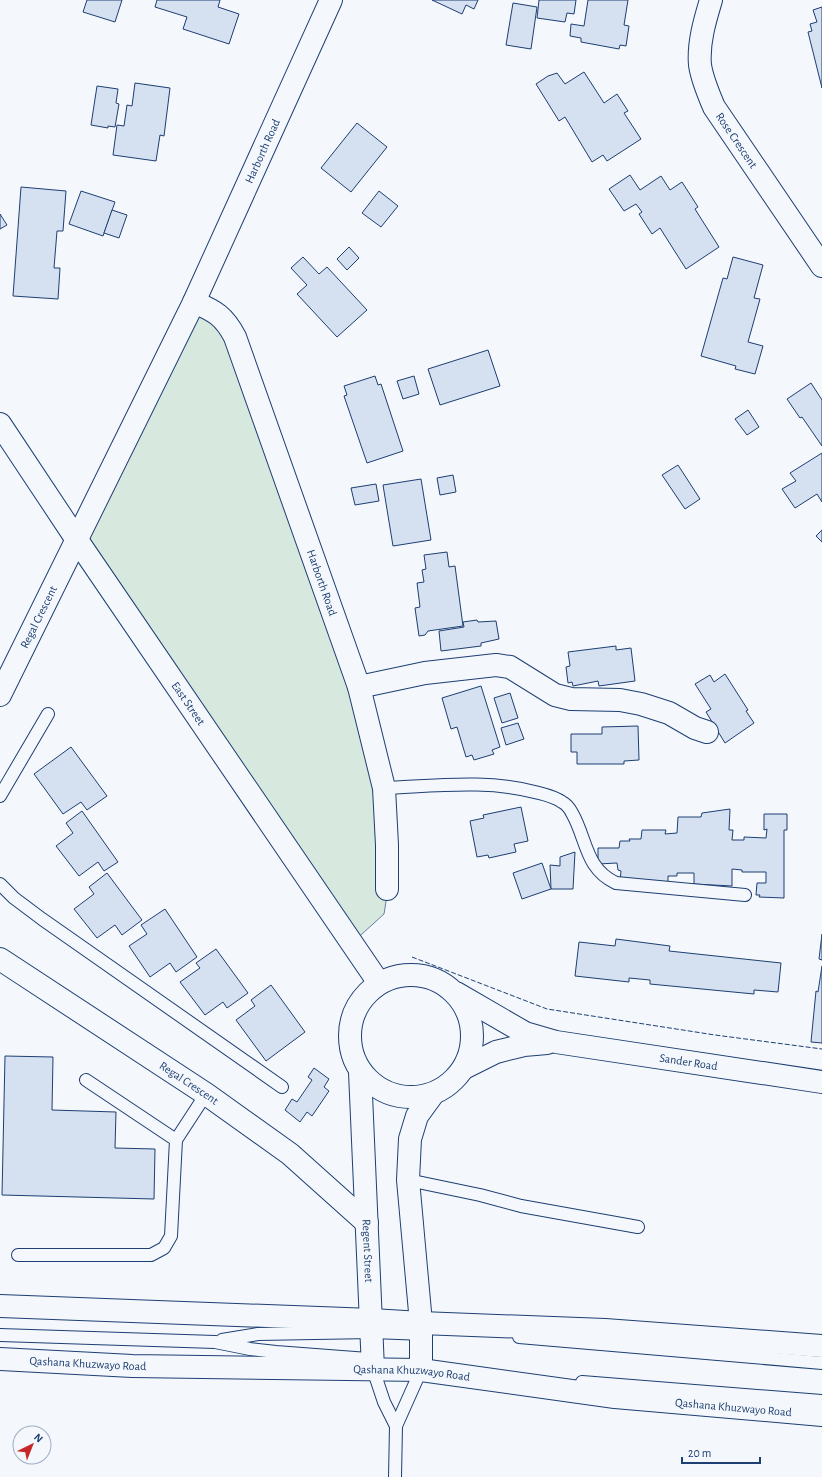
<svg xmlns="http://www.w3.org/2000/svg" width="822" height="1477" font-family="'Alegreya Sans',sans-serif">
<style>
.green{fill:#d7e8df;stroke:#687fa3}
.building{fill:#d5e0f0;stroke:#1d3f73}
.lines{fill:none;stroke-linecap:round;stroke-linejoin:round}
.lane-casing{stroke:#1d3f73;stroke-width:14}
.street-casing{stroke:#1d3f73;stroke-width:24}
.secondary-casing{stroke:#1d3f73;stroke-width:24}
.lane{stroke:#f4f7fb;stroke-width:12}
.street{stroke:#f4f7fb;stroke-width:22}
.secondary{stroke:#f4f7fb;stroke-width:22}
.fence{stroke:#1d3f73;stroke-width:1;stroke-dasharray:5 2;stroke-linecap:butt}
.labels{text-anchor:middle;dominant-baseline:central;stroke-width:3;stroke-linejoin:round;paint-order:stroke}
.street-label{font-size:12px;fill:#1d3f73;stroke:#f4f7fb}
</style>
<rect width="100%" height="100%" fill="#f4f7fb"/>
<polygon class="green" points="192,301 215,310 360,688 388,889 384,914 352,943 76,540"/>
<g class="building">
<polygon points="87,0 122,0 115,22 83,12"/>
<polygon points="157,0 220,0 218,7 239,14 229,44 183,29 187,17 155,7"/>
<polygon points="432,0 478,0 474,9 466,5 462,14"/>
<polygon points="539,0 576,0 574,14 567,13 565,22 537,18"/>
<polygon points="588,0 628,0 624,25 629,26 626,46 620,45 619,49 581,42 581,38 570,36 571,24 584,26"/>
<polygon points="513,3 537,7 531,49 506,45"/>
<polygon points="822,7 822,88 808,32 812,31 810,24 817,22 813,10"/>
<polygon points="584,72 604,103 617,94 628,111 624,113 641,139 607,161 603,155 592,162 565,117 559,121 536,84 548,76 557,73 565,84"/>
<polygon points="135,83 170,88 164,136 160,135 156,161 113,155 117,125 124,126 127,105 132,106"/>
<polygon points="97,86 118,89 116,103 119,104 115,127 108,126 108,128 91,125"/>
<polygon points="357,123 387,147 351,192 321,168"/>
<polygon points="630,175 640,190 661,176 670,190 682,182 698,207 695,209 719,247 686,269 660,228 652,234 639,214 642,212 636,204 624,211 609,189"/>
<polygon points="21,187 66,191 63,231 57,231 54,268 60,268 58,299 13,296"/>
<polygon points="81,191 115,202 103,236 69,224"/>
<polygon points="379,191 398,206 381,227 362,213"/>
<polygon points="112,210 127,215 119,238 104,233"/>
<polygon points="0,214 7,225 0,229"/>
<polygon points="349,247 359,258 347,270 337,259"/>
<polygon points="303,257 319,274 327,267 367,310 337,337 297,294 307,285 291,268"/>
<polygon points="733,257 763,265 754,298 760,299 748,342 763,346 755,374 735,369 736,366 701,356 723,278 727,279"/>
<polygon points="488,350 500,386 440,405 428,369"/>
<polygon points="375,376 378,385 381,384 403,451 367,463 344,396 347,395 344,386"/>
<polygon points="414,376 419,394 403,399 397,381"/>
<polygon points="811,383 822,400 822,446 802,417 800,418 787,399"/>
<polygon points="748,410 759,427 747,435 735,419"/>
<polygon points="822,453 822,502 817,494 795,508 782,489 796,481 790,473"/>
<polygon points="678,465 700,499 685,509 662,475"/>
<polygon points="453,475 456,492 440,495 437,478"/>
<polygon points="421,479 431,540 393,546 383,485"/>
<polygon points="376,484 379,501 355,505 351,488"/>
<polygon points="822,530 822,542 816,536"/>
<polygon points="447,552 449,567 455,566 463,626 428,631 425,635 419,636 415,608 420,607 417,583 424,582 422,570 426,569 424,555"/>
<polygon points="477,620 478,622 496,621 499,639 481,643 481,646 441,651 439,631 464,627 463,622"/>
<polygon points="616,646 616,650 631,648 635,681 599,686 598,681 573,686 572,682 568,683 566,667 570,666 568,652"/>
<polygon points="725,674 748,710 746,711 754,723 725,743 706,712 711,709 695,684 710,675 714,682"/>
<polygon points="481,686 500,747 492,750 494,754 474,760 472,755 466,757 457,727 451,729 442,698"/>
<polygon points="510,693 518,718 502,723 494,698"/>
<polygon points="518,723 524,739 506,745 501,728"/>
<polygon points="638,726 639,760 624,761 624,764 577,764 577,752 571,752 571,734 602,734 602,727"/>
<polygon points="71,747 107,796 87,810 81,802 63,814 34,774"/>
<polygon points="521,807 528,841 514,844 516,852 489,858 488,855 477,857 470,821 484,818 483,815"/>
<polygon points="730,809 729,830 733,830 732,840 744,840 744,837 766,838 767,829 764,830 764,814 787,814 787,830 784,830 784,898 759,897 760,895 756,895 757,883 766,883 766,872 742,872 742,870 732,869 732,886 694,884 694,873 677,873 677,876 668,876 668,883 620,881 621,871 618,870 617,863 598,864 598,848 619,848 620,841 630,841 629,839 641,839 642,830 666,830 665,834 677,833 678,817 701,817 702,813"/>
<polygon points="82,811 118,862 104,871 98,862 79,876 56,846 73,833 66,823"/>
<polygon points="575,852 573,889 551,889 550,865 560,866 560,857"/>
<polygon points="542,863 551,889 522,899 513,873"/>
<polygon points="107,873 142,920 122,935 115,925 97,938 74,909 94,894 89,887"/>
<polygon points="165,909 197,957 176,972 170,963 150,977 129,946 147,934 141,925"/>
<polygon points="822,934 822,960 819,959"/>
<polygon points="616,939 670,946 669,951 781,963 778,992 754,990 754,994 650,984 650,980 629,978 629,982 575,976 579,942 615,946"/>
<polygon points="216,949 248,993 227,1008 223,1002 205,1015 180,982 200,968 196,963"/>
<polygon points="822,966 822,1043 811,1042 816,991 818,992"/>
<polygon points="271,985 305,1032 266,1061 236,1020 255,1006 251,1000"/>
<polygon points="5,1056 53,1057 52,1110 116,1112 115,1148 155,1149 154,1199 2,1195"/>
<polygon points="314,1068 329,1079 324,1087 329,1091 312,1116 307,1112 300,1122 285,1110 292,1099 297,1102 312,1080 308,1077"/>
</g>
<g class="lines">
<defs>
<g id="lane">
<path d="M384 788C435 786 489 779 539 793 547 795 555 797 562 802 566 804 570 809 572 813 587 839 585 869 616 883L745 895"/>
<polyline points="0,796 48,714"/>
<polyline points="0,884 14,898 42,919 282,1087"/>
<polyline points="176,1140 206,1094"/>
<polyline points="408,1180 480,1195 521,1206 638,1227"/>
<polyline points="18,1255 151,1255 164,1248 171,1236 176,1140 86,1080"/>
<polyline points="0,1335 215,1342 250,1349 276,1352 368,1359"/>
<polyline points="519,1337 822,1363"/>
<polyline points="222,1340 258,1334 372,1332 425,1334"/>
<polyline points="373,1369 384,1402 396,1426"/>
<polyline points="582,1382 822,1401"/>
<polyline points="395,1477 396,1426 421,1370"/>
</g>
<g id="street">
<path id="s1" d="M711 0C705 20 698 43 700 65 702 79 708 93 714 107L822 266"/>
<path id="s2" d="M194 302C215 311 224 316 235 337L359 687 384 788 387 845V889"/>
<polyline points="359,687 425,673 496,665 510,667 555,695 571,699 620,700 641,704 669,713 695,728 707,732"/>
<path id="s3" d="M0 695 194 302 331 0"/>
<path id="s4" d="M0 959 206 1094 290 1154 367 1223"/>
</g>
<g id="secondary">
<path id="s5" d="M0 424 77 540 379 983"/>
<circle cx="411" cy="1036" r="61"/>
<path id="s6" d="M456 993 525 1033 556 1042 822 1082"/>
<polyline points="464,1068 496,1052 524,1045 547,1043"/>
<path id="s7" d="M360 1072 373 1369"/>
<polyline points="0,1306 372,1320 421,1323 605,1330 822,1346"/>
<path id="s8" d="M0 1359 132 1366 421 1370 615 1397 822 1415"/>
<polyline points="421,1370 421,1323 408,1180 410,1139 417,1116 433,1094"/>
</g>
</defs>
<use href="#lane" class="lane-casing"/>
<use href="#street" class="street-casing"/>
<use href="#secondary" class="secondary-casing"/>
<use href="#lane" class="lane"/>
<use href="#street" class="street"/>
<use href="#secondary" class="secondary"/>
<polyline class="fence" points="412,957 547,1009 715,1035 822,1049"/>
</g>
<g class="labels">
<g class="street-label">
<text stroke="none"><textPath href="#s1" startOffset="151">Rose Crescent</textPath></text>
<text stroke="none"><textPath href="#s3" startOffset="604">Harborth Road</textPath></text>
<text stroke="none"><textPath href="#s2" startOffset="316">Harborth Road</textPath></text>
<text stroke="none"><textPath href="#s3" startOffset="87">Regal Crescent</textPath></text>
<text stroke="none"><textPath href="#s5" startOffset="337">East Street</textPath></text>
<text stroke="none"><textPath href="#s6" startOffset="246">Sander Road</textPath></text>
<text stroke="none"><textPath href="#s4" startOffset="226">Regal Crescent</textPath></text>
<text stroke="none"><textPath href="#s7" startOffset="179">Regent Street</textPath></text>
<text stroke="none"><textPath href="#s8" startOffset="88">Qashana Khuzwayo Road</textPath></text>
<text stroke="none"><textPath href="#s8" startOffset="412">Qashana Khuzwayo Road</textPath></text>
<text stroke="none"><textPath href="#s8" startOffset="736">Qashana Khuzwayo Road</textPath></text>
</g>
</g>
<g transform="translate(32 1445) rotate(43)"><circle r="19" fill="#f4f7fb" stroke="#9eadc5"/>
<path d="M0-3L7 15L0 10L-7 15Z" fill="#c62828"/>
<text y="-6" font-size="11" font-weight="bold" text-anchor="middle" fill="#1d3f73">N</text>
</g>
<path d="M682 1457v6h78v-6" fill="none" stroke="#1d3f73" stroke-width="2"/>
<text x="688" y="1457" font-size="12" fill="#1d3f73" stroke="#f4f7fb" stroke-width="3" paint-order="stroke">20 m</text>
</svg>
